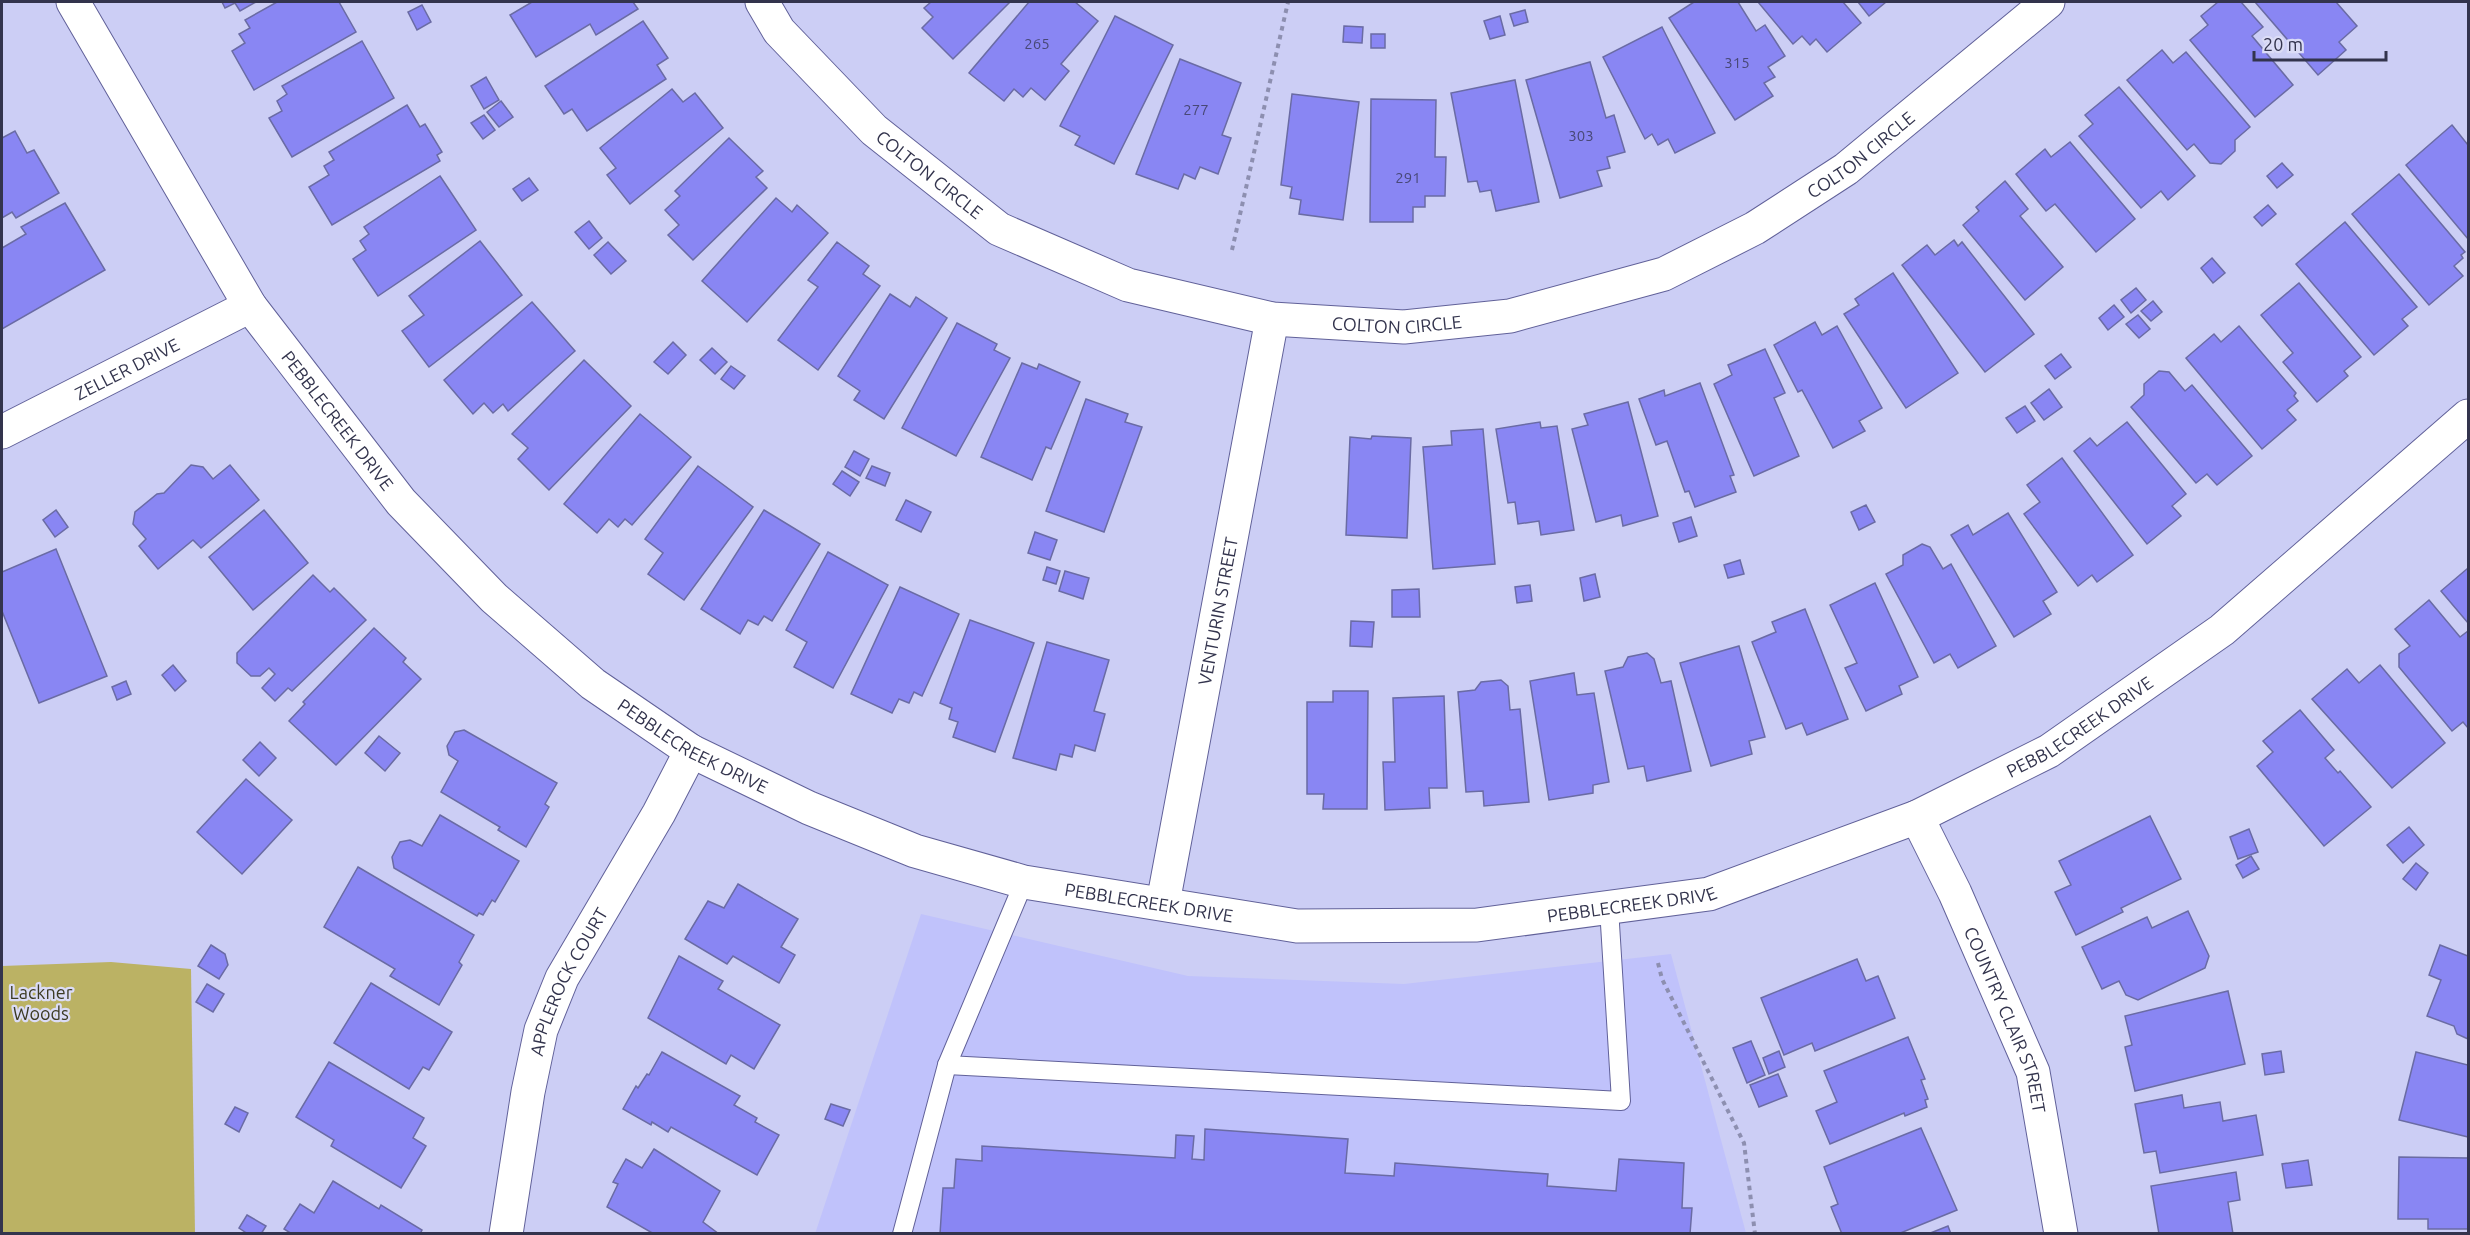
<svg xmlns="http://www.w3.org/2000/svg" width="2470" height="1235" font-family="Ubuntu,sans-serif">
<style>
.built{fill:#c0c2fb}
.green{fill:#bbb264}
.building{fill:#8986f3;stroke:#6a6ba4;stroke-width:1.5}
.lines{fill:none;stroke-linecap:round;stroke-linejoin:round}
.service-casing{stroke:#616199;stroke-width:20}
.minor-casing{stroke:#616199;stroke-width:35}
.path{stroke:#8d8fb0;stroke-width:4;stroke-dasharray:4.5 4.5;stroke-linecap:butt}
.service{stroke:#fff;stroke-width:18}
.minor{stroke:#fff;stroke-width:33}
.labels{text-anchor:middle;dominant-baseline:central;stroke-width:4.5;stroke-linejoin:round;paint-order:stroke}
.number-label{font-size:15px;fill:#484876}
.street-label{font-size:18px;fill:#33344d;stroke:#dbdcf6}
.park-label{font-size:18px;fill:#3c3a23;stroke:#dbdcf6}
</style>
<rect width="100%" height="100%" fill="#cccef5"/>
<polygon class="built" points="921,914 1188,976 1404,984 1671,954 1746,1233 815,1234"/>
<polygon class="green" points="111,962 191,969 195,1233 2,1233 2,966"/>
<g class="building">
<polygon points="222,2 256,2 240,11 235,3 225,8"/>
<polygon points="277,2 339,2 356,32 254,90 232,51 245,43 239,34 250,28 245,20"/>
<polygon points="532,2 633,2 638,9 596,35 590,24 536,57 510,15"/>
<polygon points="931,2 1010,2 953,59 922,28 933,17 924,8"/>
<polygon points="1029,2 1075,2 1098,21 1061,64 1069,71 1045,100 1031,88 1023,97 1014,89 1004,101 969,73"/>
<polygon points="1694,2 1738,2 1756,31 1765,25 1785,56 1768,67 1775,77 1764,83 1773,96 1735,120 1669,18"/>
<polygon points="1758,2 1843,2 1861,23 1827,52 1816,39 1810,45 1802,36 1793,44"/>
<polygon points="1858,2 1886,2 1869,16"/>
<polygon points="2218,2 2241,2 2263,27 2252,36 2293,85 2255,117 2190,40 2208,25 2201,16"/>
<polygon points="2255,2 2336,2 2357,26 2339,42 2346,50 2318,75"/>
<polygon points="422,5 431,22 417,30 408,12"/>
<polygon points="1525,10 1528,22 1514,26 1510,14"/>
<polygon points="1115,16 1173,45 1114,164 1075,145 1080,136 1060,126"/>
<polygon points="1500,16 1505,35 1490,39 1484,21"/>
<polygon points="643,21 668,58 657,65 666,79 587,131 572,109 564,114 545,86"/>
<polygon points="1344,26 1363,27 1362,43 1343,42"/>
<polygon points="1662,27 1715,133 1675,153 1668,139 1658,145 1652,134 1645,139 1603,57"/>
<rect x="1371" y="34" width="14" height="14"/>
<polygon points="362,41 394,98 292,157 269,118 282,111 277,101 287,94 282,86"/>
<polygon points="2162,50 2173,63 2186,52 2250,127 2235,140 2235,151 2221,164 2210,163 2194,144 2187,150 2127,80"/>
<polygon points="1180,59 1241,83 1222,135 1231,138 1218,174 1200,167 1195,179 1184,174 1178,189 1136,174"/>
<polygon points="1590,62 1606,118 1614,115 1625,152 1607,157 1610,168 1597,171 1602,186 1560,198 1526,80"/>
<polygon points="486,77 499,100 484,109 471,86"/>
<polygon points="1515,80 1539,202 1496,211 1491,190 1480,192 1477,181 1468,182 1451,93"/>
<polygon points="2119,87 2195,176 2168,200 2161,191 2141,208 2079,136 2093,124 2085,115"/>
<polygon points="672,89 683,102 695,93 723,128 630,204 607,175 616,168 600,148"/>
<polygon points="1292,94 1359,102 1343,220 1299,214 1301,200 1290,198 1292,187 1281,185"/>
<polygon points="1371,99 1436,100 1435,157 1446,157 1445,196 1425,196 1425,207 1413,207 1413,222 1370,222"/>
<polygon points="501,101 513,117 499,127 487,112"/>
<polygon points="407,105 420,127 425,124 442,152 437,155 440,161 332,225 309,187 329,175 324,166 334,160 329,152"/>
<polygon points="484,115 495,130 483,139 471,123"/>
<polygon points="2452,125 2468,145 2468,239 2406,165"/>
<polygon points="15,131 27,153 34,150 59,193 16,218 12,212 2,218 2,138"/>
<polygon points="729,138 763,171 756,177 767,188 693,260 668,235 679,225 665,210 680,196 675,191"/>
<polygon points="2070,142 2135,219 2096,252 2055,204 2046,211 2016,174 2045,149 2051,157"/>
<polygon points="2282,163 2293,175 2277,188 2267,176"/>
<polygon points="2399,174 2465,252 2461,255 2463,258 2454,266 2463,276 2429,305 2352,214"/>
<polygon points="440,176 476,230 378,296 353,259 366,250 360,241 369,234 364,227"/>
<polygon points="529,178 538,190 522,201 513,189"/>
<polygon points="2005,181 2028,209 2020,216 2063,267 2025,300 1963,225 1979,211 1976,207"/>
<polygon points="776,198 792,212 797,205 828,233 747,322 702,281"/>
<polygon points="65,203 105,270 2,329 2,248 26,234 21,227"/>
<polygon points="2268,205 2276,214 2262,226 2254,217"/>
<polygon points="589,221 602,238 589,249 575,232"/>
<polygon points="2345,222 2417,307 2402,319 2408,326 2374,355 2296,264"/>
<polygon points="1954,240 1958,246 1962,242 2034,334 1985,372 1902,265 1927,245 1935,255"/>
<polygon points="480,241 522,295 429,367 402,331 424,315 409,296"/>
<polygon points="608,242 626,261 611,274 594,255"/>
<polygon points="837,242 869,266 863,274 880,286 818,370 778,340 818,287 808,280"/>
<polygon points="2212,258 2225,273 2213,283 2201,268"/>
<polygon points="1893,273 1958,373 1906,408 1844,314 1859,305 1855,299"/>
<polygon points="2299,283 2361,357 2344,371 2348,376 2317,402 2283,362 2293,353 2261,315"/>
<polygon points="2136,288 2146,300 2131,313 2121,300"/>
<polygon points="890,294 910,307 916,297 947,318 884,419 854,400 860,391 838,376"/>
<polygon points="2153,301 2162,312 2151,321 2141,311"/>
<polygon points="532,302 575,351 508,411 503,404 493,413 484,403 473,414 444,380"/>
<polygon points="2114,305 2124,317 2108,330 2099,318"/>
<polygon points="2138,315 2150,329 2139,338 2126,324"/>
<polygon points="1815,322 1822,335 1837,326 1882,408 1859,421 1865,431 1833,448 1802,390 1798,392 1774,345"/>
<polygon points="957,323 997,344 994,350 1010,358 956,456 902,428"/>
<polygon points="2239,326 2296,393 2294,396 2298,401 2287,410 2296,420 2262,449 2186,358 2214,334 2221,342"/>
<polygon points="673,342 686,355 668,374 654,362"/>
<polygon points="712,348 727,362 715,374 700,360"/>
<polygon points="1765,349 1785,393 1774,398 1799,456 1754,476 1714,384 1732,375 1728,365"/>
<polygon points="2061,354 2071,367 2055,379 2045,366"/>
<polygon points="584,360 631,406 549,490 518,459 528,448 512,434"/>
<polygon points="1022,363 1037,369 1039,364 1080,382 1051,449 1046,447 1032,480 981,457"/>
<polygon points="731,366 745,376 734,389 721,379"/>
<polygon points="2159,371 2169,372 2185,391 2192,385 2252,456 2217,485 2207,474 2196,483 2131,407 2144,395 2144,384"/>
<polygon points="1700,383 1734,475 1730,476 1736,492 1695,507 1689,491 1685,492 1667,441 1656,445 1639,399 1664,390 1665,396"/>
<polygon points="2049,389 2062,407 2044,420 2031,403"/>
<polygon points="1086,399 1128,414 1125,422 1142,427 1104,532 1046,511"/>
<polygon points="1628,402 1658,516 1623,526 1621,515 1596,522 1572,429 1588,425 1584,414"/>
<polygon points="2025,406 2035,421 2017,433 2006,418"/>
<polygon points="640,414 691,457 632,525 625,519 618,527 609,519 597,533 564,504"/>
<polygon points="1540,422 1541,428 1557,426 1574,530 1541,535 1539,521 1518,524 1515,502 1508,503 1496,429"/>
<polygon points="2127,422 2186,494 2172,506 2181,516 2147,544 2074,451 2090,438 2097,446"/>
<polygon points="1483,429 1495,564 1433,569 1423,447 1452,445 1451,431"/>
<polygon points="1372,436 1411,438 1407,538 1346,535 1350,437 1371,439"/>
<polygon points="854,451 869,459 860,476 845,467"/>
<polygon points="2062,458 2133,555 2097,582 2092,575 2078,586 2024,514 2040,502 2027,485"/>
<polygon points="191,465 203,467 213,479 230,465 259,500 201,548 193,540 158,569 139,546 146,539 133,524 135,512 157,494 164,493"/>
<polygon points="698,466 753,507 684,600 648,574 663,553 645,539"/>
<polygon points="872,466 890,473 885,486 866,478"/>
<polygon points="842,471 859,482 850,496 833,484"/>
<polygon points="906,500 931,512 921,532 896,520"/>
<polygon points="1866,505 1875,522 1859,530 1851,512"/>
<polygon points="56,510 68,527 55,537 43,520"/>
<polygon points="264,510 308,563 253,610 209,557"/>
<polygon points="764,510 820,544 772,621 764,616 758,625 748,620 740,634 701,609"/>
<polygon points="2008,513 2057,592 2043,601 2051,614 2014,637 1951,535 1968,525 1973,535"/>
<polygon points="1691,517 1697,536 1679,542 1673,523"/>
<polygon points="1035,532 1057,540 1050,560 1028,553"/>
<polygon points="1922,544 1930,547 1943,569 1951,564 1996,646 1958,668 1950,654 1934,663 1886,574 1903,565 1903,555"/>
<polygon points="56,549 107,676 39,703 2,611 2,572"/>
<polygon points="828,552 888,585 833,688 794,667 807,642 786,630"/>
<polygon points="1740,560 1744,574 1728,578 1724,565"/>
<polygon points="1047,567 1060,571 1056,584 1043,580"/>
<polygon points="2468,568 2468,623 2441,591"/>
<polygon points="1065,571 1089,578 1083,599 1059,591"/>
<polygon points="1595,574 1600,597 1584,601 1580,578"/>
<polygon points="313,575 330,592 334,588 366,620 292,691 288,688 275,701 262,688 275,674 269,668 260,676 251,676 237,663 237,653"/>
<polygon points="1875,583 1918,677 1899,686 1902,694 1866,711 1845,668 1857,663 1830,605"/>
<polygon points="1530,585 1532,601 1517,603 1515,587"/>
<polygon points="900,587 959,614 922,696 914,692 909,703 899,699 892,713 851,694"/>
<polygon points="1419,589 1420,617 1392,617 1392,590"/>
<polygon points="2429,600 2460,637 2468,631 2468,728 2463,722 2452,731 2399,667 2399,654 2410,646 2395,629"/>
<polygon points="1805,609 1848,719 1807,735 1802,723 1786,729 1752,642 1776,632 1772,622"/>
<polygon points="970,620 1034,643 995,752 953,737 958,722 949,719 952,708 940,703"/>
<polygon points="1351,621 1374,622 1372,647 1350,646"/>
<polygon points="374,628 406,658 403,662 421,679 336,765 289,721 305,704 303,702"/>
<polygon points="1047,642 1109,660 1094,711 1105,714 1095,751 1075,745 1072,757 1060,754 1056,770 1013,758"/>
<polygon points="1739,646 1765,737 1749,741 1752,754 1711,766 1680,663"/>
<polygon points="1647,653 1654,659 1661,683 1671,681 1691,771 1647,781 1644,766 1628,769 1605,671 1623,667 1628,657"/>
<polygon points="173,665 186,681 175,691 162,675"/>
<polygon points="2380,665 2445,743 2392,788 2312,699 2347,669 2359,683"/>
<polygon points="1574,673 1577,695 1594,693 1609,782 1593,785 1593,793 1549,800 1530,681"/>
<polygon points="1501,680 1508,686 1510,710 1520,709 1529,802 1484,806 1483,791 1466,792 1458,692 1475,690 1481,682"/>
<polygon points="126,681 131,694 117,700 112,687"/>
<polygon points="1333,691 1368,691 1367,809 1323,809 1324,794 1307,794 1307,702 1333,702"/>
<polygon points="1444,696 1447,788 1429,788 1430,808 1385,810 1383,762 1395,762 1393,698"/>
<polygon points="2300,710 2334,750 2325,758 2338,773 2340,771 2371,807 2324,846 2257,766 2273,752 2263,741"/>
<polygon points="464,730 557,783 545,804 549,807 526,847 498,830 500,827 441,792 458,761 449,755 447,746 455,732"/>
<polygon points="379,736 400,753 385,771 365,753"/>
<polygon points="260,742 276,758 259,776 243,760"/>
<polygon points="246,779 292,820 242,874 197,832"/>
<polygon points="440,815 519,861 495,902 492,900 483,915 479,913 477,916 394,868 392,857 400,842 410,840 422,846"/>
<polygon points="2150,816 2181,879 2121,908 2123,912 2076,935 2055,892 2071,885 2059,861"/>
<polygon points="2409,827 2424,845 2403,863 2387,845"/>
<polygon points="2249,829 2258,852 2238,859 2230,837"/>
<polygon points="2251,856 2259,869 2243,878 2236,865"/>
<polygon points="2416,863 2428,873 2416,890 2403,879"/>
<polygon points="358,867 474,935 459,962 462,965 439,1005 390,976 395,969 324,927"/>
<polygon points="738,884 798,919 781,947 795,955 779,983 733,956 727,964 685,939 708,901 724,908"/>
<polygon points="2188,911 2209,956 2205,968 2138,1000 2126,995 2119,981 2102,989 2082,947 2147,917 2152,928"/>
<polygon points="211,945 225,954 228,965 219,979 198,966"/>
<polygon points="2440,945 2468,956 2468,1039 2457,1034 2454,1026 2427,1016 2441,980 2429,975"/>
<polygon points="679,956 723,981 718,989 780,1025 754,1069 731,1055 726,1064 648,1018"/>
<polygon points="1857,959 1866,981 1878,976 1895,1018 1815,1051 1812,1043 1784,1055 1761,998"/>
<polygon points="371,983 452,1032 429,1070 423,1067 409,1089 334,1043"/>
<polygon points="207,984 224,994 213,1012 196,1002"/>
<polygon points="2228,991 2245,1064 2135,1091 2125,1047 2132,1045 2125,1016"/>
<polygon points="1908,1037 1925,1079 1921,1080 1928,1099 1925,1100 1927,1107 1905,1116 1904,1113 1830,1144 1816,1111 1837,1102 1824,1071"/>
<polygon points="1751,1041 1765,1075 1747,1083 1733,1048"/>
<polygon points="1779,1051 1785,1067 1769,1074 1763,1058"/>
<polygon points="2281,1051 2284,1072 2265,1075 2262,1054"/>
<polygon points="662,1052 740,1096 734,1105 757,1118 755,1122 779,1135 757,1175 671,1127 668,1132 652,1122 651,1125 623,1109 636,1086 638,1088 647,1074 649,1075"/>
<polygon points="2416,1052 2468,1065 2468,1137 2399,1120"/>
<polygon points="329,1062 424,1118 413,1138 426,1146 401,1188 331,1146 334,1140 296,1117"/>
<polygon points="1778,1074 1787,1096 1759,1107 1750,1085"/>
<polygon points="2182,1095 2184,1108 2220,1102 2223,1121 2256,1115 2263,1155 2160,1173 2156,1151 2144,1153 2135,1104"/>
<polygon points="831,1104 850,1110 843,1126 825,1119"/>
<polygon points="235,1107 248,1113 239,1132 225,1124"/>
<polygon points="1921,1128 1957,1210 1898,1234 1842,1234 1831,1207 1838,1204 1824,1167"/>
<polygon points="1205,1129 1348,1139 1345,1173 1394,1176 1395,1163 1548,1174 1547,1186 1616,1191 1619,1159 1684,1163 1682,1208 1692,1208 1690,1234 940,1234 943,1188 954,1188 956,1159 982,1161 982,1146 1175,1158 1176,1135 1194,1136 1192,1159 1204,1160"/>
<polygon points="654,1149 720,1191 703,1222 719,1234 654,1234 607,1207 618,1184 613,1182 626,1159 642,1168"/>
<polygon points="2399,1157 2468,1158 2468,1233 2468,1229 2428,1229 2428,1219 2398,1219"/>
<polygon points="2308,1160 2312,1185 2286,1188 2282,1164"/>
<polygon points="2236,1172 2240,1200 2228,1202 2233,1234 2159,1234 2151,1186"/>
<polygon points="333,1181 379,1209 381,1205 422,1230 420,1234 292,1234 284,1229 300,1204 314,1213"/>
<polygon points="247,1215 266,1226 261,1234 248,1234 239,1228"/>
<polygon points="1948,1226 1951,1234 1928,1234"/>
</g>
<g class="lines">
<defs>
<g id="service">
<polyline points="947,1065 1621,1101 1609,908"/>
<polyline points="902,1234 947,1065 1024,882"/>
</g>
<g id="minor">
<path id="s1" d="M73 2 250 306 401 502 494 598 593 684 691 751 809 808 915 851 1024 882 1297 926 1477 925 1709 894 1917 817 2049 751 2222 630 2468 416"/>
<path id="s2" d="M762 2 779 31 874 130 999 229 1128 285 1272 319 1404 327 1510 316 1664 274 1755 228 1846 169 2048 2"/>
<path id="s3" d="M2 432 250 306"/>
<path id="s4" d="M1917 817 1955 893 2033 1072 2061 1234"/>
<path id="s5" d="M1163 903 1272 319"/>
<path id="s6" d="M506 1234 528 1092 541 1030 562 978 659 813 691 751"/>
</g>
</defs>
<use href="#service" class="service-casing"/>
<use href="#minor" class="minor-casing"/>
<g class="path">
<polyline points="1232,250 1288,2"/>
<polyline points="1658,963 1662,979 1744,1143 1755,1234"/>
</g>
<use href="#service" class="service"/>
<use href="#minor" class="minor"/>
</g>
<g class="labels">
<g class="number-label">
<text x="1037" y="43">265</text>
<text x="1737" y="62">315</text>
<text x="1196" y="109">277</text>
<text x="1581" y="135">303</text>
<text x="1408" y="177">291</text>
</g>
<g class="street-label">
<text stroke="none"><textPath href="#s2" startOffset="1248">COLTON CIRCLE</textPath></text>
<text stroke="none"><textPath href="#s2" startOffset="242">COLTON CIRCLE</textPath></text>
<text stroke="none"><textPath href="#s2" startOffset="744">COLTON CIRCLE</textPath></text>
<text stroke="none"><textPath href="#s3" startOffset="140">ZELLER DRIVE</textPath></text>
<text stroke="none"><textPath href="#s1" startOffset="496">PEBBLECREEK DRIVE</textPath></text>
<text stroke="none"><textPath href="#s5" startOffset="297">VENTURIN STREET</textPath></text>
<text stroke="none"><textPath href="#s1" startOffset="2440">PEBBLECREEK DRIVE</textPath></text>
<text stroke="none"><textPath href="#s1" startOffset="982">PEBBLECREEK DRIVE</textPath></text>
<text stroke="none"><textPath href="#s1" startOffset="1468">PEBBLECREEK DRIVE</textPath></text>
<text stroke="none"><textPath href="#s1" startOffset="1954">PEBBLECREEK DRIVE</textPath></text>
<text stroke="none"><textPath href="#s6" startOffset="262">APPLEROCK COURT</textPath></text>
<text stroke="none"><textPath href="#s4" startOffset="222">COUNTRY CLAIR STREET</textPath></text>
</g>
<g class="park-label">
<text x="41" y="992">Lackner<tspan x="41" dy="21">Woods</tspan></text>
</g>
</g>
<rect width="2470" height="1235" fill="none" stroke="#33344d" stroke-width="6"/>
<path d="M2254 51v9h132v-9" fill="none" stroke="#33344d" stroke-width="3"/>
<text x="2263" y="51" font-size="18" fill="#33344d" stroke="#dbdcf6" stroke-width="4.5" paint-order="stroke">20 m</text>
</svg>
